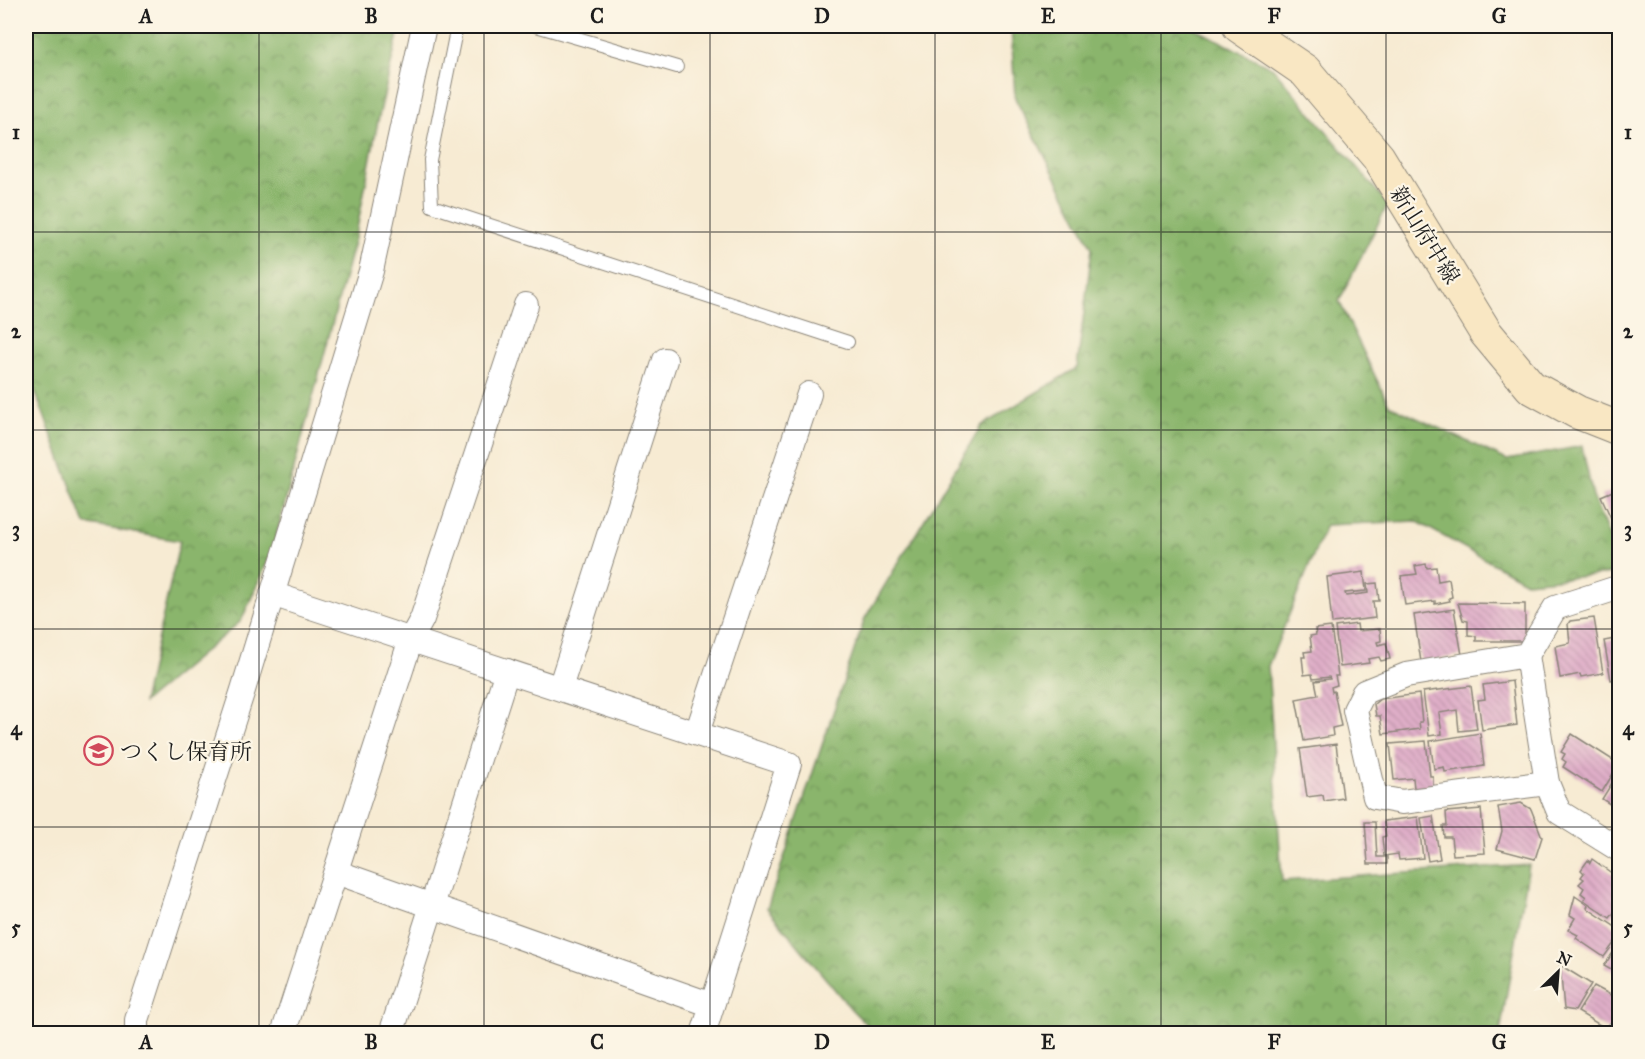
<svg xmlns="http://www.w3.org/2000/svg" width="1645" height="1059" font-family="'IM FELL Great Primer','Noto Serif JP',serif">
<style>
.forest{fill:url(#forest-crowns);stroke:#536844;stroke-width:1.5}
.building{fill:url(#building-back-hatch)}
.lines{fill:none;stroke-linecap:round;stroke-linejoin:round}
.lane-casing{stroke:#8a8478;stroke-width:14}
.street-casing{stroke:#8a8478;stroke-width:26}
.secondary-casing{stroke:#8a8478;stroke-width:35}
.lane{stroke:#fff;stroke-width:12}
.street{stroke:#fff;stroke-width:24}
.secondary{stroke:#f9e7c3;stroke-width:33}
.grid{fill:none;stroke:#1c1c1c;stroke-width:1.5;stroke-opacity:0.55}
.labels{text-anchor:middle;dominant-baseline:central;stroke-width:4.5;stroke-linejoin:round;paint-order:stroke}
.street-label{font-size:22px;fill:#1c1c1c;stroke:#fcf5e5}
.poi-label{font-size:22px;fill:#1c1c1c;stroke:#fcf5e5;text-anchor:start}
.neatline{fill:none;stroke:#1c1c1c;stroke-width:2}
.grid-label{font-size:20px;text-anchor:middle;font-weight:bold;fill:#1c1c1c}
</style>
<defs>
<pattern id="forest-crowns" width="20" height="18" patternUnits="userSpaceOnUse" patternTransform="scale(1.5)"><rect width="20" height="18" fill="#8ab56c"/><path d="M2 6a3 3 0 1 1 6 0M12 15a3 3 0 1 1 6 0" fill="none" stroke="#709258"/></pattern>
<pattern id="building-back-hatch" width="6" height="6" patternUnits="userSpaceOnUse" patternTransform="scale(1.5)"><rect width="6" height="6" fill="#dfaec8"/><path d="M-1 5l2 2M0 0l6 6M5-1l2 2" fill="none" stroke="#bf95ab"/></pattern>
</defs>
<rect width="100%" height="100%" fill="#fcf5e5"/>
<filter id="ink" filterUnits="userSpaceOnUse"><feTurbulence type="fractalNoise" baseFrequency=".0167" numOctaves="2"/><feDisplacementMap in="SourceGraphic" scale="12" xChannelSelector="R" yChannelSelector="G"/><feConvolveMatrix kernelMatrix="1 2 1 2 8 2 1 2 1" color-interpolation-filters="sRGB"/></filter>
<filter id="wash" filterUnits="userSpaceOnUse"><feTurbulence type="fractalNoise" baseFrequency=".008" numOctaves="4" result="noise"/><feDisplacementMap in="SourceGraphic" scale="24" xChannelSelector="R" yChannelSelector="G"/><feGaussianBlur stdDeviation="1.35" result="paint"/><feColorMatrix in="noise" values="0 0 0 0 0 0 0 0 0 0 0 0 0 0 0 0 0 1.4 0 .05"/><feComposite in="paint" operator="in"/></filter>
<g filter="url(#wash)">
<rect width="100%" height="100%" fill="#f7ebd3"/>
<g class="forest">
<polygon points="26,26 400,26 378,121 356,234 272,552 241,621 143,703 180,541 85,524 26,367"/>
<polygon points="1011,26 1190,26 1273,68 1388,204 1339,301 1389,405 1507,460 1582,446 1593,497 1619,560 1619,573 1526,582 1416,521 1326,525 1268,666 1282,881 1529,865 1500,1033 875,1033 851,1009 767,908 865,618 981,426 1077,368 1092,248 1015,98"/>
</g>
<g id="blocks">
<g class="building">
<polygon points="1620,488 1620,538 1601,496"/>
<polygon points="1426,564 1427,568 1436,567 1438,581 1449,579 1452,597 1449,598 1450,601 1435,604 1435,601 1405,605 1401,576 1417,574 1415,566"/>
<polygon points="1364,572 1366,591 1345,593 1346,596 1368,593 1367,584 1377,583 1379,601 1373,601 1375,618 1332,623 1327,577"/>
<polygon points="1458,603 1525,604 1525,641 1476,641 1476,636 1468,635 1468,621 1463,620"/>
<polygon points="1454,609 1462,655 1421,662 1414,615"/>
<polygon points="1594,618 1603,673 1581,677 1580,674 1560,678 1555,646 1570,643 1568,624 1570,621"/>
<polygon points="1357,624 1358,631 1380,629 1381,641 1377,642 1378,645 1386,643 1390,659 1381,661 1379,657 1368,659 1369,663 1340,667 1335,627"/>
<polygon points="1331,627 1338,676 1335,676 1337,685 1331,687 1332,692 1334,691 1341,726 1332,728 1333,736 1304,741 1296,699 1318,695 1315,681 1330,679 1329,677 1313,679 1312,674 1304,675 1302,657 1305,657 1304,652 1312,651 1310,636 1316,635 1315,629"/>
<polygon points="1620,638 1620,679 1611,680 1604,641"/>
<polygon points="1512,681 1517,725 1482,730 1478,700 1485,699 1483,685"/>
<polygon points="1471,686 1477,729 1459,731 1457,710 1439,713 1442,734 1429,736 1423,692"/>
<polygon points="1419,694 1422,722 1419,722 1420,729 1383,734 1380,716 1376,716 1374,704 1380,699"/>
<polygon points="1480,733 1484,766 1445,772 1444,767 1434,769 1430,741"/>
<polygon points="1572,734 1619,764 1602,792 1563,767 1566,762 1562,759 1565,754 1561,752"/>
<polygon points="1426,741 1430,776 1433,776 1433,786 1414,788 1413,778 1394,780 1390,744"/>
<polygon points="1336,744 1343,798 1324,801 1323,795 1307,797 1300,749"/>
<polygon points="1620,770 1620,815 1614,811 1616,808 1602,799"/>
<polygon points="1521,803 1531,809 1542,837 1535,859 1497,849 1502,831 1498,807"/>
<polygon points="1481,809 1485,853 1453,855 1451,837 1444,837 1443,826 1447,826 1446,812"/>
<polygon points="1433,816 1440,859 1428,861 1421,818"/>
<polygon points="1418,817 1423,858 1399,860 1398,854 1384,856 1382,837 1386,836 1384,821"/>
<polygon points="1365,822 1375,822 1377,857 1387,857 1387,864 1368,864"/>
<polygon points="1592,859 1613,874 1617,867 1620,869 1620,896 1615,902 1620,905 1610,918 1584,900 1586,897 1581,893 1584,888 1579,884 1584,879 1581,877 1584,873 1581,870 1588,860 1590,863"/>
<polygon points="1575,896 1588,905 1587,908 1620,930 1620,935 1604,957 1576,938 1578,935 1568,930 1575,918 1570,915"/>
<polygon points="1620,942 1620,975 1604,966"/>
<polygon points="1560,965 1591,984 1575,1011 1564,1009"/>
<polygon points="1594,986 1620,1000 1620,1014 1610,1031 1578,1012"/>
</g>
</g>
</g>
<g filter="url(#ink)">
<use href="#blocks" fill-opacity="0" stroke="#8a8478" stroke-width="1.5"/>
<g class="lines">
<defs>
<g id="lane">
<polyline points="457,26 430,160 432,206 848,342"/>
<polyline points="536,26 677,67"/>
</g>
<g id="street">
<polyline points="272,594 789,764 703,1034"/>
<polyline points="1527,655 1547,783 1559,812 1620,850"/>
<polyline points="560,688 665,360"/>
<polyline points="697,733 809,394"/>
<polyline points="1547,783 1402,802 1375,797 1355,710 1364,692 1406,675 1527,655 1555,608 1620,587"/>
<polyline points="336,872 712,1005"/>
<polyline points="137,1034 137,1020 243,690 371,271 424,26"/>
<polyline points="283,1034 411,639 422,619 526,305"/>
<polyline points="391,1034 507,671"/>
<polyline points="1617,1034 1620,1030"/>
</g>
<polyline id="secondary" points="1239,26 1305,71 1378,157 1486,333 1531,387 1577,412 1620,429"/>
</defs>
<use href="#lane" class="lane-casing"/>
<use href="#street" class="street-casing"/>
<use href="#secondary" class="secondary-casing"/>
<use href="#lane" class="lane"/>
<use href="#street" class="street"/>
<use href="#secondary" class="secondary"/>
</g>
</g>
<path class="grid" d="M259 26V1034M484 26V1034M710 26V1034M935 26V1034M1161 26V1034M1386 26V1034M26 232H1620M26 430H1620M26 629H1620M26 827H1620"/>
<defs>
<symbol id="school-ring" viewBox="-11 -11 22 22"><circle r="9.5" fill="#fcf5e5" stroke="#d1495b" stroke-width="1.5"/><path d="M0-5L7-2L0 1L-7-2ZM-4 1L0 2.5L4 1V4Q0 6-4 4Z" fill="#d1495b"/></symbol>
</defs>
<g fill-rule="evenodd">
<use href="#school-ring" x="82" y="734" width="33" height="33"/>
</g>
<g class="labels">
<g class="street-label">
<text transform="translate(1425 235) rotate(58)">新山府中線</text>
</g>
<g class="poi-label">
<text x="120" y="751">つくし保育所</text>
</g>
</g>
<rect width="1645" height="1059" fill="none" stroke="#fcf5e5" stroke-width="66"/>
<g transform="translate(1558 972) rotate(25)" stroke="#fcf5e5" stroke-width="4.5" paint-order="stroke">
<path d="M0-4.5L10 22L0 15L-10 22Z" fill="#1c1c1c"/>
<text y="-9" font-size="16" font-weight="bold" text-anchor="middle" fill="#1c1c1c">N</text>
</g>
<rect x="33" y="33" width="1579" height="993" class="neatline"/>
<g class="grid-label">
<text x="146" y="23">A</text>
<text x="371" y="23">B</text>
<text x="597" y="23">C</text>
<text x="822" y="23">D</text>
<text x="1048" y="23">E</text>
<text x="1274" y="23">F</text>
<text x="1499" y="23">G</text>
<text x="16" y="139">1</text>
<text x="1628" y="139">1</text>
<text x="16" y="338">2</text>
<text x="1628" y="338">2</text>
<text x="16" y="536">3</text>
<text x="1628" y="536">3</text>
<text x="16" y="735">4</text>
<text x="1628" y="735">4</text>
<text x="16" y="934">5</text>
<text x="1628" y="934">5</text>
<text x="146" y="1049">A</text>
<text x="371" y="1049">B</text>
<text x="597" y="1049">C</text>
<text x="822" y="1049">D</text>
<text x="1048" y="1049">E</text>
<text x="1274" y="1049">F</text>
<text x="1499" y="1049">G</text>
</g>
</svg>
